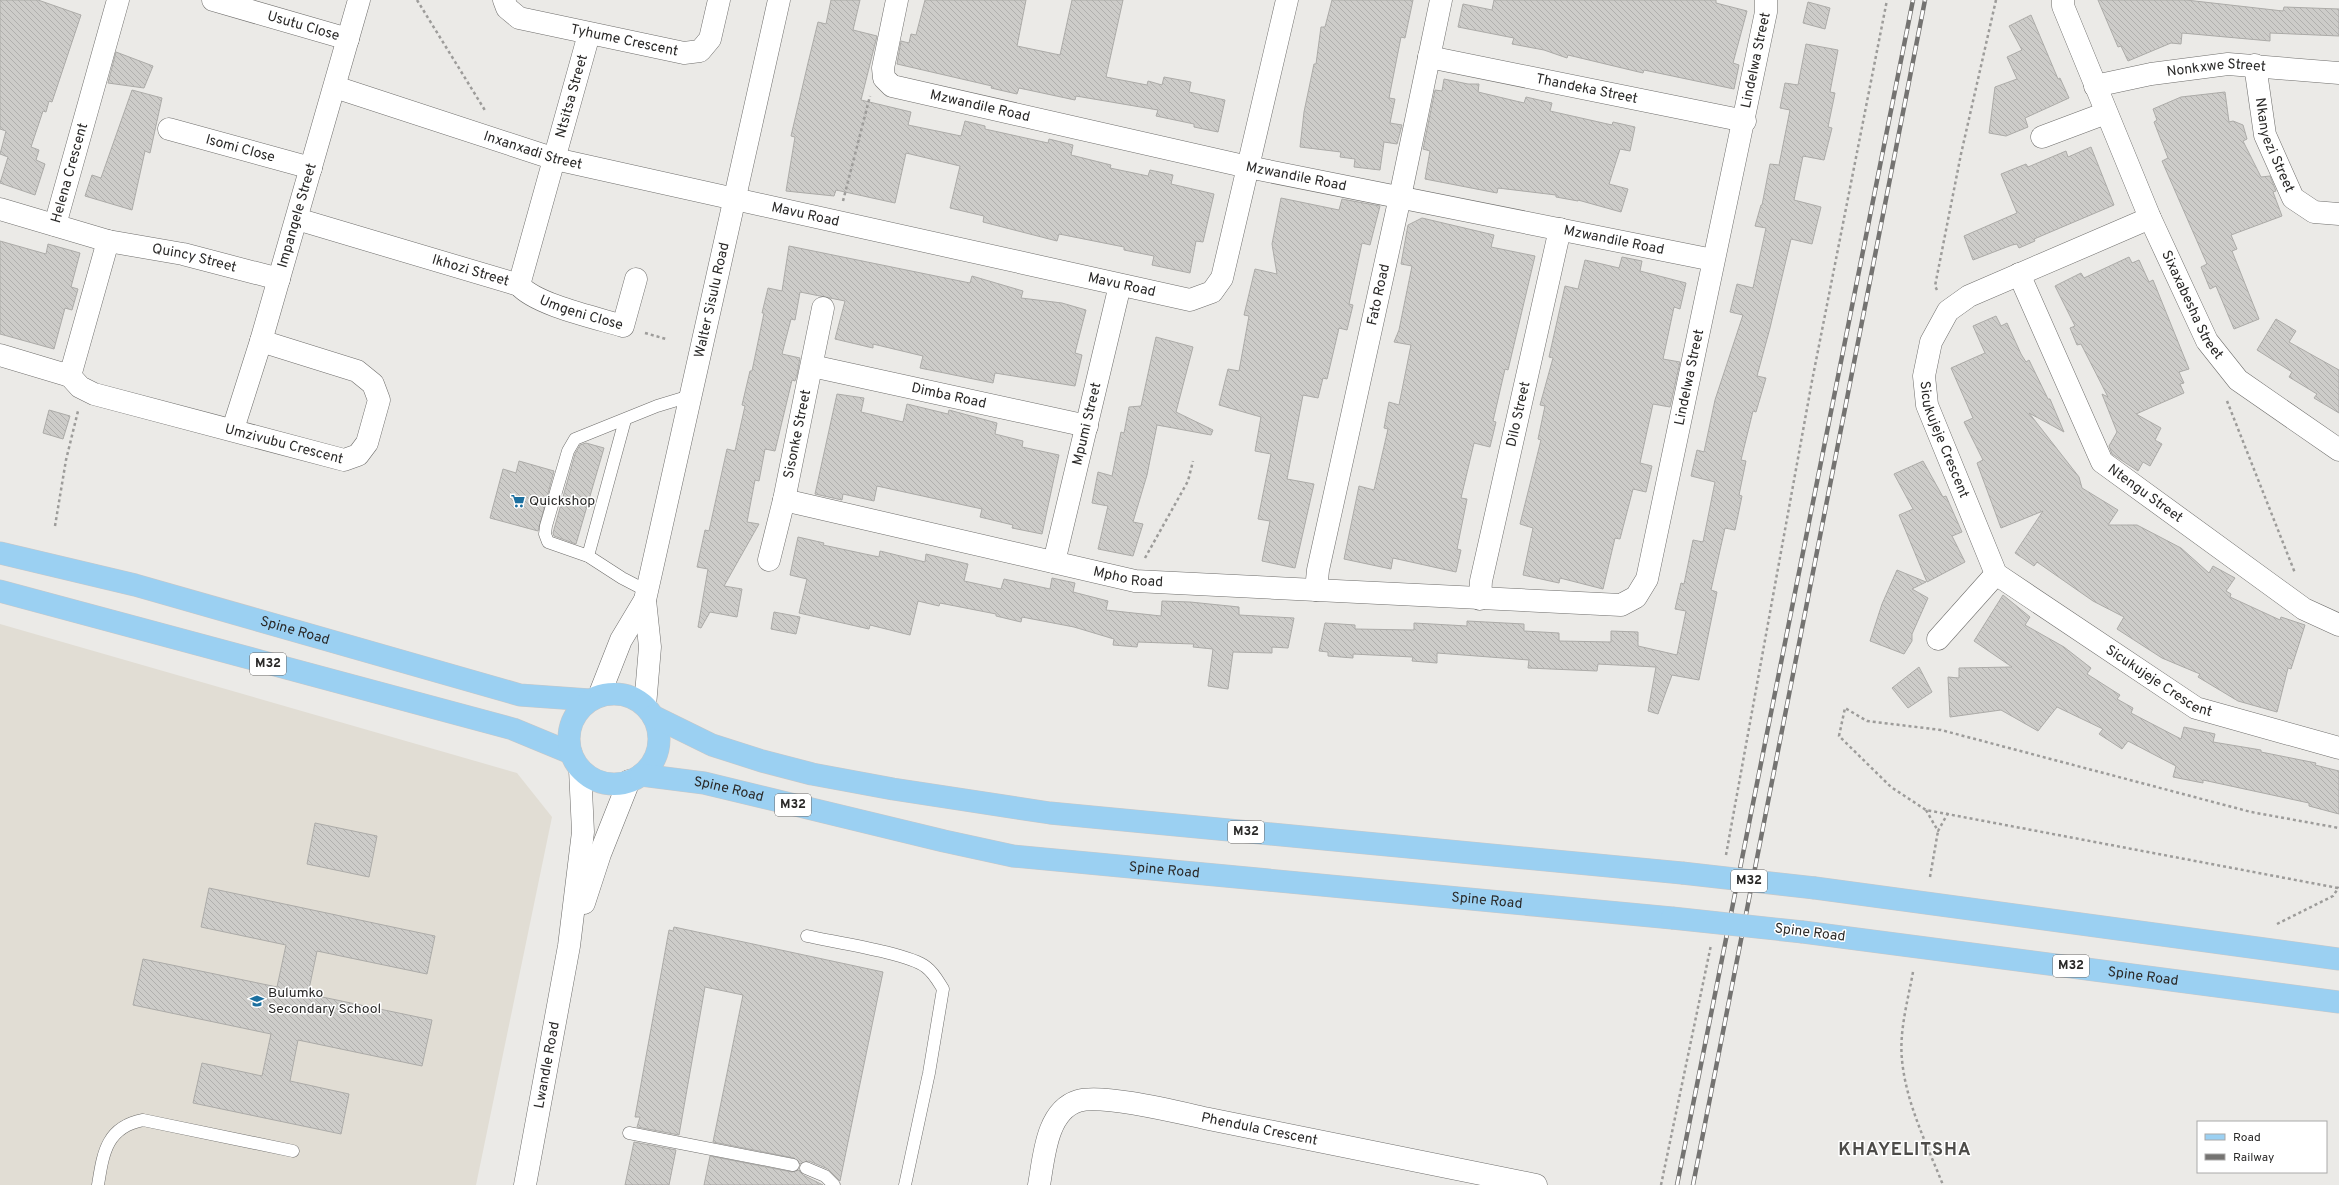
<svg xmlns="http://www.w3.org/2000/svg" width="2339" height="1185" font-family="Overpass,sans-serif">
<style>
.built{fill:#e1ddd4}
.building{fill:url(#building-back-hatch);stroke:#acaba8}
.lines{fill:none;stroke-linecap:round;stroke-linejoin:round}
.service-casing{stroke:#6e6d6b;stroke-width:13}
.minor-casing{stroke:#6e6d6b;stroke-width:23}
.tertiary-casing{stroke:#6e6d6b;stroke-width:23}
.primary-casing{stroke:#c8c7c7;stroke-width:23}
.path{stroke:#9d9c9a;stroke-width:2.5;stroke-dasharray:3 3;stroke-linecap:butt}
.service{stroke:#fff;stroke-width:12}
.minor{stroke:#fff;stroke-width:22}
.tertiary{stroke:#fff;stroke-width:22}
.primary{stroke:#9bd0f2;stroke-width:22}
.rail-casing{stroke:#747371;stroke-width:4.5}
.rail{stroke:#fff;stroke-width:3;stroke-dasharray:9;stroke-linecap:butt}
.primary-bridge-casing{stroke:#c8c7c7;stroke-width:23;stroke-linecap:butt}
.primary-bridge{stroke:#9bd0f2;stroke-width:22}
.labels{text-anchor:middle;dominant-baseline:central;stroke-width:3;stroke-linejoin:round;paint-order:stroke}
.shield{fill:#fff;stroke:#6a6968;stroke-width:1}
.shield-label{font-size:13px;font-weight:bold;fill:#2a2928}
.street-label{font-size:14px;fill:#2a2928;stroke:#fff}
.poi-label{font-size:14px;fill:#2a2928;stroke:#fff;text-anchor:start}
.district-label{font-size:18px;font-weight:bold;letter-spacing:1px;fill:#4d4c49;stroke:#fff}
</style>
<defs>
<pattern id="building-back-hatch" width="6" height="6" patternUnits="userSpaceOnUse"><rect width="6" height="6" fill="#cdccc9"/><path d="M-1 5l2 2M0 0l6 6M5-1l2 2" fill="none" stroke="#b0afad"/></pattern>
</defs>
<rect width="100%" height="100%" fill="#ebeae7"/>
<polygon class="built" points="0,624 517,773 552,817 476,1185 0,1185"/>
<g class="building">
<polygon points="0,0 38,0 81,15 52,102 49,101 46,112 43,111 31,147 39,150 36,160 45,164 35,195 0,183 8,157 0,154 6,131 0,129"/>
<polygon points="831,0 860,0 853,30 877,36 861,100 911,112 908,125 961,136 965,121 985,126 985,129 1048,143 1049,139 1073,145 1071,155 1111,165 1110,168 1148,176 1150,170 1173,175 1171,184 1214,194 1203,242 1196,241 1190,273 1152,265 1154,256 1124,250 1124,247 1059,234 1057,241 983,222 984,216 950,208 960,166 906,153 895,203 836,190 834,196 786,191 795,137 791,136 808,63 818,22 826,24"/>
<polygon points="925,0 1026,0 1017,46 1060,55 1072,0 1123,0 1106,77 1147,85 1148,81 1162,85 1164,77 1191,82 1189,92 1225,100 1218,132 1194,127 1194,124 1156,116 1158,110 1076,96 1075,100 1019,88 1017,94 991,88 992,86 897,64 901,41 909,43 911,34 916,35"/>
<polygon points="1332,0 1413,0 1405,38 1401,37 1389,98 1395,99 1390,123 1402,125 1397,144 1384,142 1380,170 1354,167 1355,159 1340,157 1341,152 1300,147 1304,112 1314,64 1316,64 1321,27 1325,27"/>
<polygon points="1494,0 1716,0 1716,3 1747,11 1733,63 1739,65 1734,89 1644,70 1643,73 1568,55 1567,58 1544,50 1512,44 1514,38 1458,27 1463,4 1492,10"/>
<polygon points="2098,0 2186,0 2283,11 2284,7 2339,9 2339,36 2270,33 2270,41 2182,33 2181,44 2171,43 2128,61 2121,46 2118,47"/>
<polygon points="1808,2 1830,8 1825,29 1803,23"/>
<polygon points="2031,15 2058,79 2060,78 2069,98 2025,118 2028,127 2006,136 1989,133 1995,87 2017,79 2007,57 2022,50 2009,26"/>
<polygon points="1806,44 1838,50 1830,92 1835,93 1828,127 1832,128 1824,160 1803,156 1794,200 1821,207 1812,244 1791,239 1770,328 1757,376 1766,378 1756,412 1753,411 1741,460 1746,461 1739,495 1742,496 1735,530 1725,528 1711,590 1717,592 1699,680 1672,675 1658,714 1648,711 1656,667 1598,664 1597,671 1528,668 1529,660 1437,653 1437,663 1412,661 1413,657 1353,654 1353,658 1328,656 1328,652 1319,651 1325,623 1355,625 1355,629 1414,630 1414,623 1467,626 1467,621 1524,624 1524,631 1559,633 1559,641 1611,642 1611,631 1638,632 1638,646 1677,655 1686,611 1675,609 1681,583 1684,584 1693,540 1703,542 1715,482 1691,476 1697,450 1704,452 1715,400 1743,315 1730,312 1737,284 1753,288 1766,228 1755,226 1761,205 1762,205 1770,164 1779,165 1790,110 1780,108 1785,83 1798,85"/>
<polygon points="116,52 153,66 144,88 108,83"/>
<polygon points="1444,79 1468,84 1479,84 1478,92 1524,103 1526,97 1552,103 1550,111 1612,125 1613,122 1635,127 1630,151 1620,149 1609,184 1628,189 1621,212 1578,200 1578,201 1556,197 1556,195 1498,188 1497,193 1425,179 1430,151 1423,149 1435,90 1442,91"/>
<polygon points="132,90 162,98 150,153 145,151 132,210 85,196 92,175 101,178"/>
<polygon points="2225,92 2229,122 2233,121 2243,125 2247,139 2243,141 2261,177 2270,176 2276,191 2273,192 2282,216 2231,235 2237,249 2232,251 2259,319 2234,329 2216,286 2210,289 2201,267 2207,264 2162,161 2168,158 2154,122 2157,120 2153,109 2181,97"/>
<polygon points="2091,147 2114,205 2034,239 2035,241 2019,248 2017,244 2012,245 1973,260 1964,236 2017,213 2001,174 2026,164 2028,167 2066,151 2068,157"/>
<polygon points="1281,198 1339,210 1342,199 1380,206 1370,245 1362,243 1349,304 1353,305 1347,330 1339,328 1327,379 1323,378 1318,398 1303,395 1287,479 1314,484 1295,568 1262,561 1270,521 1258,519 1271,454 1255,451 1261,417 1219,405 1228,369 1239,371 1249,316 1244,315 1255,269 1277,274 1272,244"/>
<polygon points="1422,218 1494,235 1491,247 1535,256 1508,370 1505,369 1493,421 1496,422 1490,447 1474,443 1461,498 1467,499 1457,549 1461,550 1456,572 1393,558 1391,569 1344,559 1359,486 1374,490 1388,429 1384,428 1389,402 1399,405 1411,345 1394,342 1399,330 1412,266 1401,264 1408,225"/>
<polygon points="0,241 46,254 48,244 80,253 71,287 78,289 72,310 65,308 54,349 0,334"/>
<polygon points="789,246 970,283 972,276 1023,291 1021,298 1062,303 1086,310 1075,353 1082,355 1075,386 995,373 993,383 920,368 923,356 873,344 873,348 835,339 845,301 800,292 795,320 791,319 782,354 800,358 797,375 795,381 792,380 775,451 765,449 759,481 755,480 747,522 759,524 724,586 742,589 737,617 710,612 701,628 698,627 708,569 697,567 705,530 709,531 727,449 735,451 745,406 742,405 750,371 752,371 764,313 762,313 768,288 782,291"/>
<polygon points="1622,257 1642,261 1640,271 1686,283 1680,309 1674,307 1663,359 1680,362 1670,407 1653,404 1640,463 1652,466 1646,492 1633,489 1620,539 1615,538 1603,589 1560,578 1559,583 1523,575 1533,528 1520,524 1541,440 1538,439 1545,406 1540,405 1553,358 1549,357 1565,286 1578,289 1585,260 1619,268"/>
<polygon points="2129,257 2132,263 2139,260 2149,282 2153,280 2189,369 2179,372 2184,383 2180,384 2184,393 2136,414 2161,428 2155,440 2162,444 2150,466 2143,462 2138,471 2112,454 2109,446 2117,432 2102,394 2108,397 2081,344 2077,345 2070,328 2075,326 2055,286 2081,273 2084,278"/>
<polygon points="1996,316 2001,326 2007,323 2021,354 2026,362 2029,360 2048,399 2050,399 2064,432 2029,413 2079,477 2082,488 2118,510 2108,525 2137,525 2181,548 2209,573 2213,566 2235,578 2226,591 2231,594 2230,597 2280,620 2281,617 2305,625 2291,669 2288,668 2277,712 2238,701 2198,677 2200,674 2162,658 2117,629 2124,617 2093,601 2037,562 2034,566 2015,553 2043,511 2001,528 1977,463 1983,460 1964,422 1973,418 1951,368 1985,353 1973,326"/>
<polygon points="2276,319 2296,331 2289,342 2339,370 2339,413 2314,398 2317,394 2289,377 2292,372 2257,350"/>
<polygon points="1156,337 1193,347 1176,412 1213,430 1211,435 1157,425 1147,475 1133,522 1143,524 1133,556 1098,549 1108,506 1092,503 1098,472 1112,476 1121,432 1124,433 1129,407 1141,406"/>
<polygon points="837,394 864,398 861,412 903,422 907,404 948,414 949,410 997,423 995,434 1023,441 1022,447 1059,455 1042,534 1012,528 1013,525 980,517 982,509 877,486 874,501 843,494 842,500 815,494"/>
<polygon points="49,410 70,416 63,439 43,433"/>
<polygon points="586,443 604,448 576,544 554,536 553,533 575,454 580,445"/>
<polygon points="519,461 554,471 538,531 490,518 503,469 516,473"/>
<polygon points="1923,461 1943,497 1946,496 1962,532 1952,536 1965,562 1927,582 1899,515 1913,509 1894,474"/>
<polygon points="798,537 824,543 823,545 879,557 880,551 925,562 926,554 968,564 964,581 1001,589 1004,579 1050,589 1052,578 1075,583 1073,592 1108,601 1106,610 1161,616 1162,601 1190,602 1239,607 1239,615 1294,618 1288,648 1272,647 1272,653 1233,652 1228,689 1208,686 1213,649 1193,647 1194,644 1138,642 1137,647 1113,645 1114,639 1074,627 1022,617 1021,622 996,616 996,614 940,603 939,606 918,601 910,635 870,625 869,629 799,613 807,579 790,575"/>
<polygon points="1897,570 1926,582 1912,589 1928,598 1912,634 1912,641 1904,654 1870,641 1882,604"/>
<polygon points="2003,595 2030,617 2025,625 2064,647 2091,668 2087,674 2120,695 2117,699 2133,708 2131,713 2181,739 2184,727 2215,734 2213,742 2261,750 2261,752 2316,763 2315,765 2339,771 2339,814 2309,806 2309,803 2263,793 2203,780 2203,783 2173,777 2176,766 2128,741 2122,749 2099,734 2103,729 2057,707 2038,731 2001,710 1950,717 1948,677 1959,678 1959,668 2012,667 1974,641"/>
<polygon points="774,612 800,617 796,634 771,629"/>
<polygon points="1919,667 1932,692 1908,708 1892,688"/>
<polygon points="315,823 377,836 369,877 307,864"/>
<polygon points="209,888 435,936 427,974 317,951 308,994 432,1020 422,1066 298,1040 290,1081 349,1094 341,1134 193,1103 202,1063 262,1076 271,1034 133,1005 143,959 277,987 286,945 201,927"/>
<polygon points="674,927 883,972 840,1181 828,1169 809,1161 800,1164 794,1158 713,1142 743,995 705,987 679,1135 637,1127 640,1117 635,1117 669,930 673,931"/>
<polygon points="634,1142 676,1150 669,1185 625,1185"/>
<polygon points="710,1156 792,1172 799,1170 803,1175 823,1185 704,1185"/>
</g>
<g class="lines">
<defs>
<g id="service">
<polyline points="588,556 625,420"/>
<polyline points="647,591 622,578 588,556 548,542 545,534 546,526 568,451 575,439 657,406 690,396"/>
<path d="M807 936C833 942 908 953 926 967 934 973 938 981 943 989L929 1073 905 1185"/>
<polyline points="629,1133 793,1165"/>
<polyline points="806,1168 825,1176 834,1185"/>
<path d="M98 1185C103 1154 106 1127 143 1120L293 1151"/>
</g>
<g id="minor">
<path id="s1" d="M213 0 348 39"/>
<path id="s2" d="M504 0 507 8 519 18 684 53 700 51 710 39 719 0"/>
<path id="s3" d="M897 0 883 68 884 78 892 86 1248 167 1713 260"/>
<path id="s4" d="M2063 0V6L2150 218 2207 341 2238 380 2339 450"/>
<path id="s5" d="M1429 57 1745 121"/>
<path id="s6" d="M2255 65 2265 135 2293 198 2314 212 2339 214"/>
<path id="s7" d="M2095 86 2151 74 2228 64 2339 73"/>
<path id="s8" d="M335 87 555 159 1190 300 1212 292 1222 278 1287 0"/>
<path id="s9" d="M169 129 311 168"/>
<polyline points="2042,137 2106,113"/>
<polyline points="0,209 108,241 70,376 0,355"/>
<path id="s10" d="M2150 218 1969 296 1948 311 1931 342 1924 376 1927 405 1996 574 2196 708 2339 748"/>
<path id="s11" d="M297 219 519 285"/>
<path id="s12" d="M55 225 118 0"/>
<path id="s13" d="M108 241 183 254 279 279"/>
<path id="s14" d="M2019 274 2102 462 2304 609 2339 625"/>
<path id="s15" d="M519 285 589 34"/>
<path id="s16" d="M519 285C536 305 597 318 623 326L636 279"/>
<path id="s17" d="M812 366 1087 426"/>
<path id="s18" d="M70 376 80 387 94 394 344 460 358 455 367 443 379 400 373 384 357 371 261 341"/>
<path id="s19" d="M233 429 261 341 359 0"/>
<path id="s20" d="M784 500 1135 581 1621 605 1636 597 1647 579 1766 12V0"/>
<path id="s21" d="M769 560 784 500 823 308"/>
<path id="s22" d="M1054 562 1120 285"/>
<path id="s23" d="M1316 590 1318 570 1400 197 1441 0"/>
<path id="s24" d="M1480 599 1481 581 1560 229"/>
<polyline points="1938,639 1996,574"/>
<path id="s25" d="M1039 1185C1044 1158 1046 1111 1078 1101 1102 1093 1181 1113 1209 1119 1318 1141 1427 1163 1536 1185"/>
</g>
<g id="tertiary">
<polyline points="645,600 650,647 645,706"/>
<path id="s26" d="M599 696 621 640 645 600 779 0"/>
<polyline points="584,903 600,854 629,781"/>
<path id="s27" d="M525 1185 569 946 583 832 580 769"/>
</g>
<g id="primary">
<path id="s28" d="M0 553 135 585 520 695 590 700"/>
<polyline points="0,591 513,729 571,753"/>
<circle cx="614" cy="739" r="45"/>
<polyline points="653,716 712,745 762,761 812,774 893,789 1050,813 1682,873"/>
<path id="s29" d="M641 775 704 783 944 841 1013 856 1672 918"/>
<polyline points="1815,888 2339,959"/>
<path id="s30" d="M1803 932 2339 1002"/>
</g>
</defs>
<use href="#service" class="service-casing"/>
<use href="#minor" class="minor-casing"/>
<use href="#tertiary" class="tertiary-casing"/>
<use href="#primary" class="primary-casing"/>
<g class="path">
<polyline points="417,0 486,112"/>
<polyline points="843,201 870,96"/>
<polyline points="1937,290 1935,286 1961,154 1996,0"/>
<polyline points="645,333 666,339"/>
<polyline points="2227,401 2295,573"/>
<polyline points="55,526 66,460 78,411"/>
<polyline points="1145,558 1188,481 1193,461"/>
<polyline points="1926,810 1938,831 1948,813"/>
<polyline points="1726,855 1812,381 1887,0"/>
<polyline points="1930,877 1938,831"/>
<polyline points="2338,888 1926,810 1891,787 1839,736 1845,708 1867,721 1941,730 2251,812 2339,828"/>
<polyline points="2277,924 2333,896 2339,887"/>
<path d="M1913 972C1908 1000 1899 1031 1902 1060 1906 1103 1927 1145 1943 1185"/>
<polyline points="1661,1185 1711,945"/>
</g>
<use href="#service" class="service"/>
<use href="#minor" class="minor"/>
<use href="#tertiary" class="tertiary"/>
<use href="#primary" class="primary"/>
<defs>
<g id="rail">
<polyline points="1677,1185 1913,0"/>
<polyline points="1693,1185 1925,0"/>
</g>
</defs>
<use href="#rail" class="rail-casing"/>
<use href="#rail" class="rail"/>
<defs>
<g id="primary-bridge">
<polyline points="1682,873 1815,888"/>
<polyline points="1672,918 1803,932"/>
</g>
</defs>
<use href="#primary-bridge" class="primary-bridge-casing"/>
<use href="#primary-bridge" class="primary-bridge"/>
</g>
<defs>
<symbol id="supermarket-bare" viewBox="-9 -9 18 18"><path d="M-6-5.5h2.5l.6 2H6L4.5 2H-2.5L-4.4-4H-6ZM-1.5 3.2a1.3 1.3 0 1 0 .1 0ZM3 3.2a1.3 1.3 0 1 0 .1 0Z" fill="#1b6f9f" stroke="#fff" stroke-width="2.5" paint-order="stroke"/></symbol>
<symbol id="school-bare" viewBox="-9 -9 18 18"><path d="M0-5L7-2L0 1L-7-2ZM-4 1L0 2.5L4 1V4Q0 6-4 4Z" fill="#1b6f9f" stroke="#fff" stroke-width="2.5" paint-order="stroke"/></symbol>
</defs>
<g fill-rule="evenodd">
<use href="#supermarket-bare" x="508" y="491" width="20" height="20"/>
<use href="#school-bare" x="247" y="991" width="20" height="20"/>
</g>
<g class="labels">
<g class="shield">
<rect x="250" y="653" width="36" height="22" rx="3"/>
<rect x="775" y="794" width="36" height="22" rx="3"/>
<rect x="1228" y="821" width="36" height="22" rx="3"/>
<rect x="1731" y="870" width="36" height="22" rx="3"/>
<rect x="2053" y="955" width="36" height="22" rx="3"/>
</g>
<g class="shield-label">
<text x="268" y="664">M32</text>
<text x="793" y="805">M32</text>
<text x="1246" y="832">M32</text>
<text x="1749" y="881">M32</text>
<text x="2071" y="966">M32</text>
</g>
<g class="street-label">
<text stroke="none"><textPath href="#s1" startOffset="94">Usutu Close</textPath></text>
<text stroke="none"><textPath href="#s2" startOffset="132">Tyhume Crescent</textPath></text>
<text stroke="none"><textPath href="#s20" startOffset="1415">Lindelwa Street</textPath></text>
<text stroke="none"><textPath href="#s7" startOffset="123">Nonkxwe Street</textPath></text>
<text stroke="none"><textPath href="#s5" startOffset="161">Thandeka Street</textPath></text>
<text stroke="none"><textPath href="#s15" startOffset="196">Ntsitsa Street</textPath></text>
<text stroke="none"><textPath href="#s3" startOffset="181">Mzwandile Road</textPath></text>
<text stroke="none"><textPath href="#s6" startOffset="83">Nkanyezi Street</textPath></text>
<text stroke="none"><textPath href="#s9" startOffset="74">Isomi Close</textPath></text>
<text stroke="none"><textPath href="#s8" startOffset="208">Inxanxadi Street</textPath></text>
<text stroke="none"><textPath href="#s12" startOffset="54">Helena Crescent</textPath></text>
<text stroke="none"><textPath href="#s3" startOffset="505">Mzwandile Road</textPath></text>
<text stroke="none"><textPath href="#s19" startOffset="223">Impangele Street</textPath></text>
<text stroke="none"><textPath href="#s8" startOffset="488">Mavu Road</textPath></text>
<text stroke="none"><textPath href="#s3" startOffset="829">Mzwandile Road</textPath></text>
<text stroke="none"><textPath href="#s13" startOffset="88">Quincy Street</textPath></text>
<text stroke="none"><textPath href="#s11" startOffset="181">Ikhozi Street</textPath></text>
<text stroke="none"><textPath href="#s8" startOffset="812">Mavu Road</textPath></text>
<text stroke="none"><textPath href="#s23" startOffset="302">Fato Road</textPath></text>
<text stroke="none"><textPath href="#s26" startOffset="414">Walter Sisulu Road</textPath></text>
<text stroke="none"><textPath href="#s4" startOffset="332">Sixaxabesha Street</textPath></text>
<text stroke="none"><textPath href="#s16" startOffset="69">Umgeni Close</textPath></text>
<text stroke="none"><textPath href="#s20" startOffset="1091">Lindelwa Street</textPath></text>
<text stroke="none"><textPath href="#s17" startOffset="140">Dimba Road</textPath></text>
<text stroke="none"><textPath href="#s24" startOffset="189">Dilo Street</textPath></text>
<text stroke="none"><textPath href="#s22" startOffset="142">Mpumi Street</textPath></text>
<text stroke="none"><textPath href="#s21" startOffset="129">Sisonke Street</textPath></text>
<text stroke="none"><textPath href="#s10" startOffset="360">Sicukujeje Crescent</textPath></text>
<text stroke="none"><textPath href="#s18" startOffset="227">Umzivubu Crescent</textPath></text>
<text stroke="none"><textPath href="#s14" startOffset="259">Ntengu Street</textPath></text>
<text stroke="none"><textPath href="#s20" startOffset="353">Mpho Road</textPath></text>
<text stroke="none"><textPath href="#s28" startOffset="305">Spine Road</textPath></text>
<text stroke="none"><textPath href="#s10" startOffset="700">Sicukujeje Crescent</textPath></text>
<text stroke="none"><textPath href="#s29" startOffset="89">Spine Road</textPath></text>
<text stroke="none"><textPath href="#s29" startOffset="533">Spine Road</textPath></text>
<text stroke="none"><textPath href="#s29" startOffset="857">Spine Road</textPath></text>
<text transform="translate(1810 933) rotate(7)">Spine Road</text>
<text stroke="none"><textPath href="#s30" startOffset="343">Spine Road</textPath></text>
<text stroke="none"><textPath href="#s27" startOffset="122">Lwandle Road</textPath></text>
<text stroke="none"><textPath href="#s25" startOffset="282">Phendula Crescent</textPath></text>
</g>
<g class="poi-label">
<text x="529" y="501">Quickshop</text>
<text x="268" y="993">Bulumko<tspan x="268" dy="16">Secondary School</tspan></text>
</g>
<g class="district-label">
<text x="1905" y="1150">KHAYELITSHA</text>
</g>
</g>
<rect x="2197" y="1121" width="130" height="52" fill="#ffffff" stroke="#aaa9a9"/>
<rect x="2205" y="1134" width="20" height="6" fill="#9bd0f2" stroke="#aaa9a9"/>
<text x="2233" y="1141" font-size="12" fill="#2a2928">Road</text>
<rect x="2205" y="1154" width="20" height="6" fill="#747371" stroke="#aaa9a9"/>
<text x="2233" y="1161" font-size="12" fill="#2a2928">Railway</text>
</svg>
